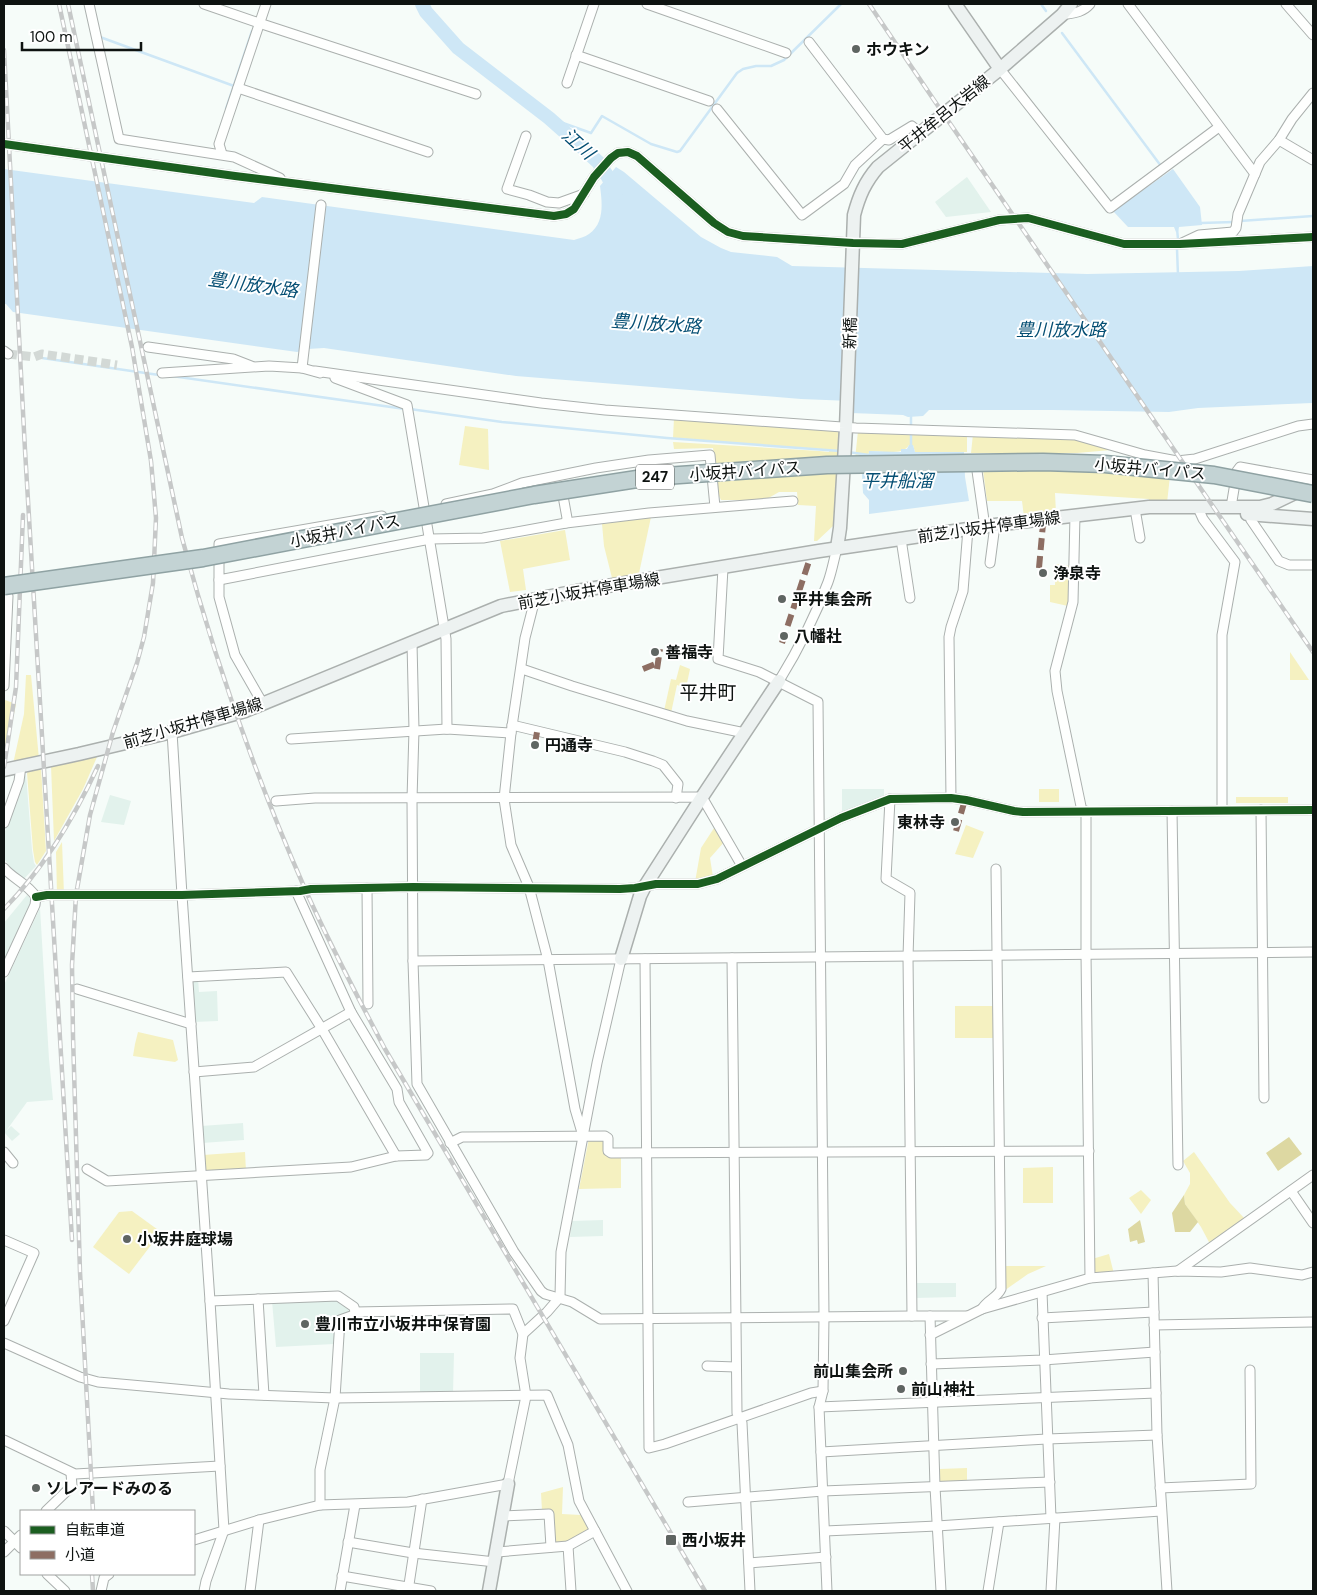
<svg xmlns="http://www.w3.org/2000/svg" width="1317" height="1595" font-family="'DM Sans','Noto Sans JP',sans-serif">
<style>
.built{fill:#e2f2ec}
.green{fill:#f5f1c1}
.forest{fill:#ddd8a2}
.water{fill:#cee7f6}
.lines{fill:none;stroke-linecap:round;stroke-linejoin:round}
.stream{stroke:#cee7f6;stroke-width:2.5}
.river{stroke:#cee7f6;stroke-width:14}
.street-tunnel{stroke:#d3d9d6;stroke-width:9;stroke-dasharray:9 4.5;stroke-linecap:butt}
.street-casing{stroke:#abb0ae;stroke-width:11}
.secondary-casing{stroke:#abb0ae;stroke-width:15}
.street{stroke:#fefffe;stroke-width:9}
.secondary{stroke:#edf2f1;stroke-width:12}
.rail-casing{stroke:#c6c8c8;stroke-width:4.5}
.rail{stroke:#fff;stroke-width:2.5;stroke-dasharray:8;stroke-linecap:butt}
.highway-bridge-casing{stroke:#8fa2a3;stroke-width:19;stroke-linecap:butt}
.highway-bridge{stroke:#c3d3d4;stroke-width:16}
.quiet{stroke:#8d6e63;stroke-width:6;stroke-dasharray:12 6;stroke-linecap:butt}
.cycleway-casing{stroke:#fff;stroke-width:11}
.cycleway{stroke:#1b5e20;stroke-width:8}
.poi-dot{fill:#5f6562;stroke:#fff;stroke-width:2}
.labels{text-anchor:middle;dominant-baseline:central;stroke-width:4;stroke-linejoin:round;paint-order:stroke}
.shield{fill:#fff;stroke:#565a58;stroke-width:1}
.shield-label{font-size:15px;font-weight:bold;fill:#0e1311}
.poi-label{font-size:16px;font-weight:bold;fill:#0e1311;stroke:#fff;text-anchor:start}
.street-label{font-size:16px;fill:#0e1311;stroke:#fff}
.water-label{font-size:18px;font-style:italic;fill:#044e73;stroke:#fff}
.quarter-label{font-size:19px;fill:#0e1311;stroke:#fff}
</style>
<rect width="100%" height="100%" fill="#f6fcf9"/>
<g class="built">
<polygon points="967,177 991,212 946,217 935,202"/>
<polygon points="26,774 32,850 34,863 36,866 23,880 13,871 5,860 4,834"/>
<polygon points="842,789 884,789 884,797 842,814"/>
<polygon points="110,795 131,801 124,825 101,822"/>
<polygon points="27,895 31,899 31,904 4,964 4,923"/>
<polygon points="40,908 49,1059 33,1047 49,1059 53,1100 27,1102 6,1131 11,1126 20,1134 12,1141 4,1132 4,985"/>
<polygon points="198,978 199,992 217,991 218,1021 194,1022 191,979"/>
<polygon points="243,1123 244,1140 202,1143 201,1126"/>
<polygon points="603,1220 603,1236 570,1237 572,1221"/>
<polygon points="914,1283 956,1283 956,1297 915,1298"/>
<polygon points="337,1299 349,1306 349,1313 336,1316 334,1344 276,1347 272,1301"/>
<polygon points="420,1353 454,1353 453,1394 420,1393"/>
</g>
<g class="green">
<polygon points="674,418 838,430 840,432 833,526 817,541 814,541 816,506 798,505 797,492 779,492 765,500 721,500 719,496 713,448 674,449 673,442 819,451 829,452 829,450 673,438"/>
<polygon points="465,426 488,429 489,470 459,465"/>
<path d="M858 431 966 434 967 436V452H915L913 445H909C903 456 881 451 869 451L868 459H855Z"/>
<polygon points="973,434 1063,436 1144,458 1111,450 1077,453 971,453"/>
<polygon points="983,470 1071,470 1170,476 1167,503 1149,503 1149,499 1055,493 1056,513 1024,517 1022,501 987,501"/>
<polygon points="651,517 638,578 613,582 604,546 602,524"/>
<polygon points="565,530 570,560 523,569 526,590 510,592 500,541"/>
<polygon points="1056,564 1071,566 1070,599 1068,606 1050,602 1050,585 1055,585"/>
<polygon points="1290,652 1309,680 1290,680"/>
<polygon points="680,665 690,669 686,688 677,685 671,713 664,711 671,679 676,680"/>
<polygon points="26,675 31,675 39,759 13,764 24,714"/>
<polygon points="5,700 16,704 4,764 4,708"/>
<polygon points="95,755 97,757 83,789 54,841 51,766"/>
<polygon points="41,768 46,851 37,865 35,862 33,850 27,773 31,770"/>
<rect x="1039" y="789" width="20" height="13"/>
<rect x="1236" y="797" width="52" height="6"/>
<polygon points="716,825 725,841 710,858 713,877 695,882 701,848"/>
<polygon points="966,825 984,832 973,858 955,854"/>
<polygon points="62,842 64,894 57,894 56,852"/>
<rect x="955" y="1006" width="40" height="32"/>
<polygon points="138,1032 173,1040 178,1060 175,1062 133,1056 135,1044"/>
<polygon points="589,1138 603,1138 606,1152 621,1155 621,1188 579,1189"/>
<polygon points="245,1152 246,1171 204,1173 203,1155"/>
<polygon points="1194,1152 1230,1203 1245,1219 1210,1244 1201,1227 1185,1204 1184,1195 1190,1184 1190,1173 1183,1161"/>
<polygon points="1053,1167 1053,1203 1023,1203 1023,1168"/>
<polygon points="1141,1190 1151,1200 1141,1214 1129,1198"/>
<polygon points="132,1211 161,1232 129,1274 93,1247 119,1212"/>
<polygon points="1109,1254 1114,1274 1093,1276 1092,1259"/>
<polygon points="1003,1266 1046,1266 1028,1274 1001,1293"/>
<polygon points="967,1468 967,1483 943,1484 940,1481 939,1469"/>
<polygon points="563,1487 562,1514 581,1515 590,1530 568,1542 554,1543 542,1511 541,1493"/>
</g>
<g class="forest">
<polygon points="1289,1137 1302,1154 1278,1171 1266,1153"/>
<polygon points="1184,1195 1185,1204 1198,1222 1190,1232 1175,1232 1172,1213"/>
<polygon points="1140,1220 1145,1242 1138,1244 1137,1240 1130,1242 1128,1229"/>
</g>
<g class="water">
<path d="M616 167 624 172 701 237 721 248 731 252 777 257 792 266 1087 274 1239 271 1313 266V408L1312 403 1198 408 1169 412 1053 410H929L923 416 908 417 903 415 851 413V401L801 399 516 376 324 348 308 349 297 352 13 312 6 304H4V169L254 203 262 197 574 240C579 238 585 237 589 234 605 223 602 202 600 186Z"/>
<polygon points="1173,169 1200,207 1202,225 1179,227 1178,232 1176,232 1174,227 1128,227 1113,211"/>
<polygon points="909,445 913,445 915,452 964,452 965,477 969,501 869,514 869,500 863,493 862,473 867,472 869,451 901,452 901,449 907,449"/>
</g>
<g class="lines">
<g class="stream">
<polyline points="1041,4 1046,11"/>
<polyline points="1062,33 1161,166"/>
<polyline points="100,37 234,86"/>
<polyline points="226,109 252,31"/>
<polyline points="549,118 591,133 602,116 651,144 677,152 680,151 737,73 743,69 756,66 771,66 784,60 841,4"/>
<polyline points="1240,221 1313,216"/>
<polyline points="1201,223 1234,222"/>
<polyline points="1177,229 1178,239"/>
<polyline points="1177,249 1178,275"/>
<polyline points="42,358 159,375"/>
<polyline points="172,376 405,409"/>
<polyline points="410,409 502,422 667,438 840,451"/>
<polyline points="911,445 911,417"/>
<polyline points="848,452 869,455"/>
</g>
<polyline class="river" points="422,4 426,12 458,48 549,118 584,149 598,162 608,177 616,193"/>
<polyline class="street-tunnel" points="8,354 34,357 42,354 117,365"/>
<defs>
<g id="street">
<polyline points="89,4 119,139 234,157 280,178"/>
<polyline points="204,4 259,23 476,94"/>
<polyline points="647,4 786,53"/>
<polyline points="1128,4 1255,174"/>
<polyline points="1286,4 1313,35"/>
<path d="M1062 15C1073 13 1082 13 1090 4"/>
<polyline points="809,42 883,139 889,140 912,126 921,134"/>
<polyline points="576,55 709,101"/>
<polyline points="1000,69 1110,208 1219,127"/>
<polyline points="567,83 594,4"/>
<polyline points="238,88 428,152"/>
<polyline points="717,109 802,215 844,184 855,165 883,139"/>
<polyline points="526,136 507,189 529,195 547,202 559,203 584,194"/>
<polyline points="1279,140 1313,160"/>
<polyline points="4,144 235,176 554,216 566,214 574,209 594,177 611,158 618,153 628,152 637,156 714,223 728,232 743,236 853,243 902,244 999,220 1028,218 1124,244 1180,244 1313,237"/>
<polyline points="222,154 219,144 266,4"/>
<polyline points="1182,243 1199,235 1233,232 1236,228 1238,214 1260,162 1279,140 1292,119 1313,93"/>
<polyline points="148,347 233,359 251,366"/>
<polyline points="4,351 8,354"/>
<polyline points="302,368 321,205"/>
<polyline points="315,371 541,403 605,410 856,428 1075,435 1145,455 1177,461 1195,459 1298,426 1313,424"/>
<polyline points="162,373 269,366 302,368 320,373"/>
<polyline points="335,378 407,405 446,639 447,729"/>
<polyline points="977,471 985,527"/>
<polyline points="563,496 567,518 566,523"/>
<polyline points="446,504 493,494 522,483 596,468 649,460 710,455 715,507"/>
<polyline points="1231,507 1237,471 1240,467 1313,480"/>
<polyline points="1198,508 1203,519 1235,562 1222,635 1222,810"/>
<polyline points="1135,509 1140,538"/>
<polyline points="1249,514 1251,520 1279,561 1289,565 1313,565"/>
<polyline points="1075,515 1073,602 1055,671 1057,691 1082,811"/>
<polyline points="382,516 219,544 219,580 430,539 483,538 566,523 649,513 793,501"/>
<polyline points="901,539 910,598"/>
<polyline points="990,563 995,525"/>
<polyline points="723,568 718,659 759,672 818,702 824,1316 823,1391 819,1407 827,1591"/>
<polyline points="219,580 219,597 235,655 263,704"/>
<polyline points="535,599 525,638 511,733 504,799 511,845 529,887 548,960 575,1109 583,1136"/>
<polyline points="412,643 414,730 412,799 413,961 417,1084 514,1252 541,1291 545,1294 572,1302 600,1319 912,1316"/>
<polyline points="522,669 572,686 687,721 745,733"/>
<path d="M779 681C798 650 815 617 828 582 832 571 834 559 837 548"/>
<polyline points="4,686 8,596"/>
<polyline points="512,725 625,752 653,761 663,765 678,784 676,798"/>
<polyline points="172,732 182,895 210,1301 224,1530 206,1581 204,1591"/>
<polyline points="291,739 447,729 511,733"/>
<polyline points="951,798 949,637 951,627 963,591 968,529"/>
<polyline points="890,799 886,879 910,893 908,957 912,1316 930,1316 935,1487 941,1591"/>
<polyline points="276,801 315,798 702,797 742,866"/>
<polyline points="1261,810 1264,1098"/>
<polyline points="1086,811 1086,954 1090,1278"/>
<polyline points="1172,811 1178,1165"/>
<polyline points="4,823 19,781 21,766"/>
<path d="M4 868C13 879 28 884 36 897L35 905 4 972"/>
<polyline points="367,888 368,1004"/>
<polyline points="36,897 47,895 182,895 300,891 311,889 413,887 620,889 635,888 656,884 698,884 717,879 841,818 890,799 951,798 966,800 1014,811 1023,812 1313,810"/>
<polyline points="732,958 737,1413 742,1423 750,1591"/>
<polyline points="645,959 649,1448 665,1444 811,1393 823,1391"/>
<path d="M413 961C713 958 1013 955 1313 952"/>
<polyline points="188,977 286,972 322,1029 396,1156"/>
<polyline points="77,989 191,1024"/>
<polyline points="194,1072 254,1067 351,1012"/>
<polyline points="450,1143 462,1137 605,1136 608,1138 608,1151 611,1153 1089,1151"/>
<polyline points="4,1152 13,1163"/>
<polyline points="87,1169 107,1181 351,1167 396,1156 426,1155 428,1153 399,1102 397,1089 351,1012 296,891"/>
<polyline points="1291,1191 1313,1223"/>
<polyline points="4,1240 34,1253 4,1321"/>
<polyline points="1178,1271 1313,1175"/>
<polyline points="1153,1273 1157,1435 1167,1591"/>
<polyline points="1042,1292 1051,1518"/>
<polyline points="258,1299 264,1395"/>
<path d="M982 1309C987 1300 997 1298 1001 1289L996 869"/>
<polyline points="930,1316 967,1316"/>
<polyline points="1042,1318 1154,1312"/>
<polyline points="1154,1325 1313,1322"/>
<polyline points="523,1334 547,1312 560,1297 561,1252 597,1063 621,959"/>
<polyline points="930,1335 982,1309 1090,1278 1177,1271 1221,1272 1250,1268 1302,1275 1313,1272"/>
<polyline points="4,1343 80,1377 98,1382 154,1387 229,1394 335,1398 547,1395 568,1445 579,1501 627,1591"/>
<polyline points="931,1364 1043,1360 1155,1352"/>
<polyline points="707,1366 736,1367"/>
<polyline points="819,1407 1156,1393"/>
<polyline points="4,1440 75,1474 220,1466"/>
<polyline points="821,1452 1047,1439 1157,1435"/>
<polyline points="1160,1488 1251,1484 1250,1370"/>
<polyline points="688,1502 823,1491 1050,1482"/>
<polyline points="320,1505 320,1470 335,1398 340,1320 354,1315 355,1312"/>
<polyline points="46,1511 72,1486 71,1473"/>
<polyline points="502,1516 549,1514 551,1547"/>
<polyline points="4,1531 21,1548"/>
<polyline points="825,1531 937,1526 1161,1511"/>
<polyline points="194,1540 259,1520 320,1505 408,1502 508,1484 526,1396 520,1358 523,1334 513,1309 355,1312 354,1307 338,1296 210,1301"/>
<polyline points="348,1542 413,1553 495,1562"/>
<polyline points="568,1546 595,1531"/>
<polyline points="4,1552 21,1535"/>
<polyline points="497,1552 568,1546 571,1591"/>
<polyline points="749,1563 826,1557"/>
<polyline points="47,1574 65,1591"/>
<polyline points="342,1576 431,1591"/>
<polyline points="101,1591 104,1578 109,1574"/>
<polyline points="250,1591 259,1520"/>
<polyline points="340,1591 355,1505"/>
<polyline points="408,1591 422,1499"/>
<polyline points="988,1591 999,1522"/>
<polyline points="1051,1591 1055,1518"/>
</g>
<g id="secondary">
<polyline points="955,4 1000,69"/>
<polyline points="1247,514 1313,519"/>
<path d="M837 548 840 528 846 428 854 215C859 196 865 182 878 167L1000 69 1062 15 1071 4"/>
<polyline points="4,770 79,754 172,732 245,711 501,606 577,591 819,551 995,525 1149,507 1260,507 1272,504 1301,490"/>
<polyline points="621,959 640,896 645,886 702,797 779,681"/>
<polyline points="489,1591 508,1484"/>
</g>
</defs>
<use href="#street" class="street-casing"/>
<use href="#secondary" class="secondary-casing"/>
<use href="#street" class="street"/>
<use href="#secondary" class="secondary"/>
<defs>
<g id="rail">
<polyline points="59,4 132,347 151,461 156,518 153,583 144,637 137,663 113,732 90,815 76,895 72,965 73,1036 80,1272 93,1511"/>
<path d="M68 4 182 538C214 658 255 775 305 889 329 943 357 996 385 1049L705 1591"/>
<polyline points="869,4 938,106 1313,652"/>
<polyline points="4,50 25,450 72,1240"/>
<polyline points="4,767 16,687 23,515"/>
<path d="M4 909C44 868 74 818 98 766"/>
<polyline points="92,1574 93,1591"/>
</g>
</defs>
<use href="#rail" class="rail-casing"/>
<use href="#rail" class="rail"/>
<defs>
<polyline id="highway-bridge" points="4,586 203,558 534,495 650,477 827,465 1043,462 1105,464 1214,475 1313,494"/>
</defs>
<use href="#highway-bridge" class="highway-bridge-casing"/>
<use href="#highway-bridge" class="highway-bridge"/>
<g class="quiet">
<polyline points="1039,568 1043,524"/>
<polyline points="782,643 809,561"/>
<polyline points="643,669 658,663"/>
<polyline points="657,669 660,649"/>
<polyline points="535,744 537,732"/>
<polyline points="956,831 964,803"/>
</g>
<defs>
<g id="cycleway">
<polyline points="4,144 235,176 554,216 566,214 574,209 594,177 611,158 618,153 628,152 637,156 714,223 728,232 743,236 853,243 902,244 999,220 1028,218 1124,244 1180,244 1313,237"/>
<polyline points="36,897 47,895 182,895 300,891 311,889 413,887 620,889 635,888 656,884 698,884 717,879 841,818 890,799 951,798 966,800 1014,811 1023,812 1313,810"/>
</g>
</defs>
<use href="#cycleway" class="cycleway-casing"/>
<use href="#cycleway" class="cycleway"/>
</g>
<g class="poi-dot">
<circle cx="856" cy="49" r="5"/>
<circle cx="1043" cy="573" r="5"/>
<circle cx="782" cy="599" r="5"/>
<circle cx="784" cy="636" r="5"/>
<circle cx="655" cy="652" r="5"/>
<circle cx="535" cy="745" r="5"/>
<circle cx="955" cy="822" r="5"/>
<circle cx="127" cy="1239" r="5"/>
<circle cx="305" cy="1324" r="5"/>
<circle cx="903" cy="1371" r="5"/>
<circle cx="901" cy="1389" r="5"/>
<circle cx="36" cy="1488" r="5"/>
<rect x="665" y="1534" width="12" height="12" rx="2.5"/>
</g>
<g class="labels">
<rect class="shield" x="636" y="464.5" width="38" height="25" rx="4"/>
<g class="shield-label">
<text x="655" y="477">247</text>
</g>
<g class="poi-label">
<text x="866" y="49">ホウキン</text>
<text x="1053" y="573">浄泉寺</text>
<text x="792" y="599">平井集会所</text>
<text x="794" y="636">八幡社</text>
<text x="665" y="652">善福寺</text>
<text x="545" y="745">円通寺</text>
<text x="945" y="822" text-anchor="end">東林寺</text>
<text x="137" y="1239">小坂井庭球場</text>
<text x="315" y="1324">豊川市立小坂井中保育園</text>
<text x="893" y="1371" text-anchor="end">前山集会所</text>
<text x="911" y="1389">前山神社</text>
<text x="46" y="1488">ソレアードみのる</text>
<text x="682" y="1540">西小坂井</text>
</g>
<g class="street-label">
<text transform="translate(944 114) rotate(-39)">平井牟呂大岩線</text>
<text transform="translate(850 333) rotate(-88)">新橋</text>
<text transform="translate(1150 469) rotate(5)">小坂井バイパス</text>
<text transform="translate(745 471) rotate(-4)">小坂井バイパス</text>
<text transform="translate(989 527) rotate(-8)">前芝小坂井停車場線</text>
<text transform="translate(345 531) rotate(-11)">小坂井バイパス</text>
<text transform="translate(589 591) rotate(-10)">前芝小坂井停車場線</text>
<text transform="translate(193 723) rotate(-16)">前芝小坂井停車場線</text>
</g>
<g class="water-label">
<text transform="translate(578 144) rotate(42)">江川</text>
<text transform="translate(253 285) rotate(8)">豊川放水路</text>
<text transform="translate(656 324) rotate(4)">豊川放水路</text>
<text x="1061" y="330">豊川放水路</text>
<text x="897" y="481">平井船溜</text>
</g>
<g class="quarter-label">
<text x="708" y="692">平井町</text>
</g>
</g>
<rect width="1317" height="1595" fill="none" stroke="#0e1311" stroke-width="10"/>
<rect x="20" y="1510" width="175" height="65" fill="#ffffff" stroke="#9fa1a0"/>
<rect x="30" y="1526" width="25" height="8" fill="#1b5e20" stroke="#9fa1a0"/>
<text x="65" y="1535" font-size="15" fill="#0e1311">自転車道</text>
<rect x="30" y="1551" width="25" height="8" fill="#8d6e63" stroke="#9fa1a0"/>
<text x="65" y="1560" font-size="15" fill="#0e1311">小道</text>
<path d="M22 42v8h119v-8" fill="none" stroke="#0e1311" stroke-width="2.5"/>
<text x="30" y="42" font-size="15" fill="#0e1311" stroke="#ffffff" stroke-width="4" paint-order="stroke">100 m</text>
</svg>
